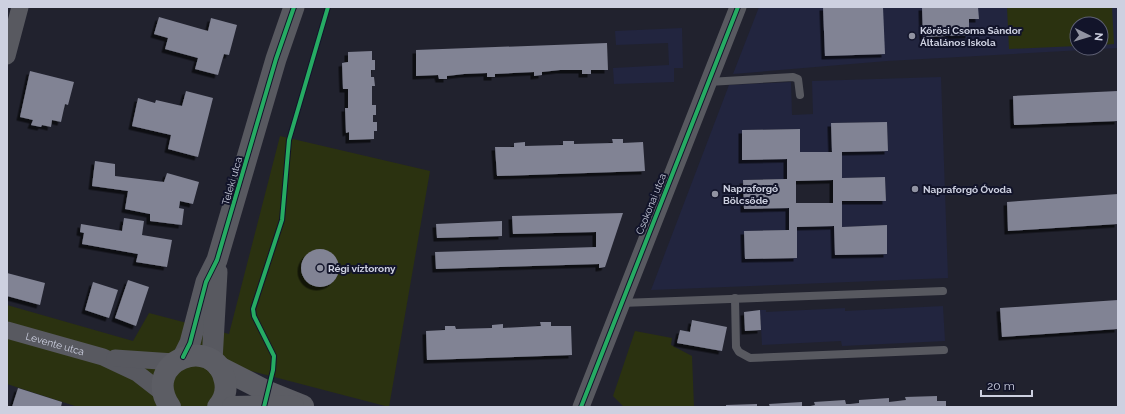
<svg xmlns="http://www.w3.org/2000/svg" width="1125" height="414" font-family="Raleway,sans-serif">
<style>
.built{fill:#22253f;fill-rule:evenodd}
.green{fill:#2b3210}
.building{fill:#818394;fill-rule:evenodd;filter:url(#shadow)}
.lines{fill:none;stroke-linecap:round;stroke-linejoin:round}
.service{stroke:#585960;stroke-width:8}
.minor{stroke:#585960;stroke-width:17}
.tertiary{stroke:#585960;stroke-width:21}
.secondary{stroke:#5c5d64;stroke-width:22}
.cycleway-casing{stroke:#12142a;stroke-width:6}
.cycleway{stroke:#26ab63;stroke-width:4}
.poi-dot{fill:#9193a2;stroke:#12142a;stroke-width:1.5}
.labels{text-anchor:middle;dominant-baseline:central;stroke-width:4;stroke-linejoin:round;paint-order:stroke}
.poi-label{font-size:10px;font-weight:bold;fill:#cdd0e0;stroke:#12142a;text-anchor:start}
.street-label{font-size:10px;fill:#cdd0e0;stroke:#12142a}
</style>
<defs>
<filter id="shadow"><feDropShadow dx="-3.5" dy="3.5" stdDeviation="0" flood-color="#0009"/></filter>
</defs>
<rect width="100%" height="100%" fill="#21222e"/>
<g class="built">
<path d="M759 7H1118V48L887 61 733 74ZM1077 24H1101V48H1077Z"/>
<polygon points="682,28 683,68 674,68 674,82 614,84 613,68 669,65 668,43 616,45 615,31"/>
<path d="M941 77 948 278 651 290 729 85 791 82 792 115 813 114 812 81ZM887 122 888 151 842 152V178L885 177 886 201 842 202V227L887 225V254H835L834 226 797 227V258L745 259V231L789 230V208L744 209 743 180 787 179V159L742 160V130L800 129V152H832L831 123Z"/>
<polygon points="943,306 945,341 842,346 841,341 762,345 760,310 766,310 766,312 845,308 845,311"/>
</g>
<g class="green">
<polygon points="1007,7 1112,7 1114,44 1101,45 1101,24 1077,24 1077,46 1009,49"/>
<polygon points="280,136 430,171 389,407 240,368 227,407 78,407 7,384 7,305 133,341 149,313 229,334"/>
<polygon points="635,331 672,338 671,345 692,356 694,407 624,407 613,396"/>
</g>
<g class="building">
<polygon points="823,7 883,7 885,54 825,56"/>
<polygon points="922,7 978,7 979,19 969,19 969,35 923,37"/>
<polygon points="159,17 208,31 211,18 237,25 229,55 224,54 218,75 195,69 198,58 165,49 168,38 154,34"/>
<polygon points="607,43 608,70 591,70 591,74 582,74 582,70 560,70 542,72 542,75 534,76 534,72 495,74 495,77 487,77 487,73 464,74 447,76 447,79 439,79 438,75 416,76 416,50"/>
<polygon points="372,51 372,60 375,60 375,70 371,70 371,77 374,77 375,86 372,86 372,105 376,105 376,115 373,115 373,122 377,122 377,131 374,131 374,139 349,140 349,132 346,133 345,108 348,108 348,89 343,89 342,63 348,62 348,52"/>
<polygon points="30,71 74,82 68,105 65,104 61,122 52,120 51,127 42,125 41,127 31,125 33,120 20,117"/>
<polygon points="186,91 213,98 198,157 168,149 171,135 132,126 138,98 155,103 156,100 182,106"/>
<polygon points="1118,91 1118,121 1014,125 1013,96"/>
<path d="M887 122 888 151 842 152V178L885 177 886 201H842V227L887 225V254L835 255 834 226 797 227V258L745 259 744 231 789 230V208L744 209 743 180 787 179V159L742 160V130L800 129V152H832L831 123ZM833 180V203H796V181Z"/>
<polygon points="612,139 623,139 623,143 643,142 645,171 497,176 495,147 514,147 514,143 525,142 525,146 563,145 563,141 574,141 574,144 613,143"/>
<polygon points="95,161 115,164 115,176 164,182 167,173 199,182 193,204 180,201 179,208 184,209 182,225 150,221 150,214 125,209 128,191 92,186"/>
<polygon points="1118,194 1118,224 1008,231 1007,202"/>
<polygon points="623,213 605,267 599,268 599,264 436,269 435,252 596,247 596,232 513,234 512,216"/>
<polygon points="124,218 144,221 142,235 172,240 167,267 136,262 138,254 82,244 84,233 80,232 81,224 122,231"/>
<polygon points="502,221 502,236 437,238 436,224"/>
<circle cx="320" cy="268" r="19"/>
<polygon points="7,273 45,283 40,305 7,296"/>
<polygon points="128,280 149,287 136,326 115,318"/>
<polygon points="93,282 118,290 109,318 85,310"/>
<polygon points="1118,300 1118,329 1002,337 1000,308"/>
<polygon points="760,310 761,330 745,331 744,312"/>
<polygon points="692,320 727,327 722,351 677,343 680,330 690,332"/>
<polygon points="540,322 551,322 551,326 571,326 572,355 427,360 426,331 445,330 445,326 455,326 456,329 492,328 492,325 503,324 503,328 541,326"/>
<polygon points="18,388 62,402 61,407 12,407"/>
<polygon points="937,396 937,401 946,401 946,407 806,407 815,405 814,402 845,400 846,404 850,404 859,403 859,400 889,398 889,402 906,400 905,397"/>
<polygon points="802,402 802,407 770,407 769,404"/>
<polygon points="757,404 757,407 726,407 726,405"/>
</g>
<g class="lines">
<g class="service">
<polyline points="708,82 793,77 798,79 800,95"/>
<polyline points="735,298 736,347 739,352 750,358 944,350"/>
<polyline points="621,303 943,291"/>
</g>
<g class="minor">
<polyline points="7,56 20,7"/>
<path id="s1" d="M7 330 103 357 137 373 164 394"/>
<polyline points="115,358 174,362"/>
<polyline points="581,407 738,7"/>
</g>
<g class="tertiary">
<polyline points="183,357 190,343 206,282 217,260 276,59 294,7"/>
<polyline points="212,361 217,272"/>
</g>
<g class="secondary">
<polyline points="219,367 268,392 303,406"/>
<path d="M170 407C139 361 215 332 225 381 227 390 224 400 218 407"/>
<polyline points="233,407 293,406"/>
</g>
<defs>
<g id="cycleway">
<polyline points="183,357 190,343 206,282 217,260 276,59 294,7"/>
<polyline points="264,407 273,370 274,356 254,316 253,309 282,220 289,140 328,7"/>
<polyline points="581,407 738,7"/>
</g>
</defs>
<use href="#cycleway" class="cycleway-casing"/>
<use href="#cycleway" class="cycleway"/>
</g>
<g class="poi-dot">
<circle cx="912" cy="36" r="4"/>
<circle cx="915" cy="189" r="4"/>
<circle cx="715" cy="194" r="4"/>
<circle cx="320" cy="268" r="4"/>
</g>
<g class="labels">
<g class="poi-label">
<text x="920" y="30">Kőrösi Csoma Sándor<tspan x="920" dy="12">Általános Iskola</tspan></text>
<text x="723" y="188">Napraforgó<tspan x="723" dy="12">Bölcsőde</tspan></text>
<text x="923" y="189">Napraforgó Óvoda</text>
<text x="328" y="268">Régi víztorony</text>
</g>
<g class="street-label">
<text transform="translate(232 181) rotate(-74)">Teleki utca</text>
<text transform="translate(651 204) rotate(-68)">Csokonai utca</text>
<text stroke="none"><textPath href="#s1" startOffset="50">Levente utca</textPath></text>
</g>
</g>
<rect width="1125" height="414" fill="none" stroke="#cdd0e0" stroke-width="16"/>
<g transform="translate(1089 36) rotate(95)"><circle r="19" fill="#12142a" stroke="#5d5f73"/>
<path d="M0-3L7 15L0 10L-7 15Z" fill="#9193a2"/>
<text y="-6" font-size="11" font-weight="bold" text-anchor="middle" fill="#cdd0e0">N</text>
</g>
<path d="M981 390v6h51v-6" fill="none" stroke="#cdd0e0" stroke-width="2"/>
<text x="987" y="390" font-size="12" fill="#cdd0e0" stroke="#12142a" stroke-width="3" paint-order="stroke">20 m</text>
</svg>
